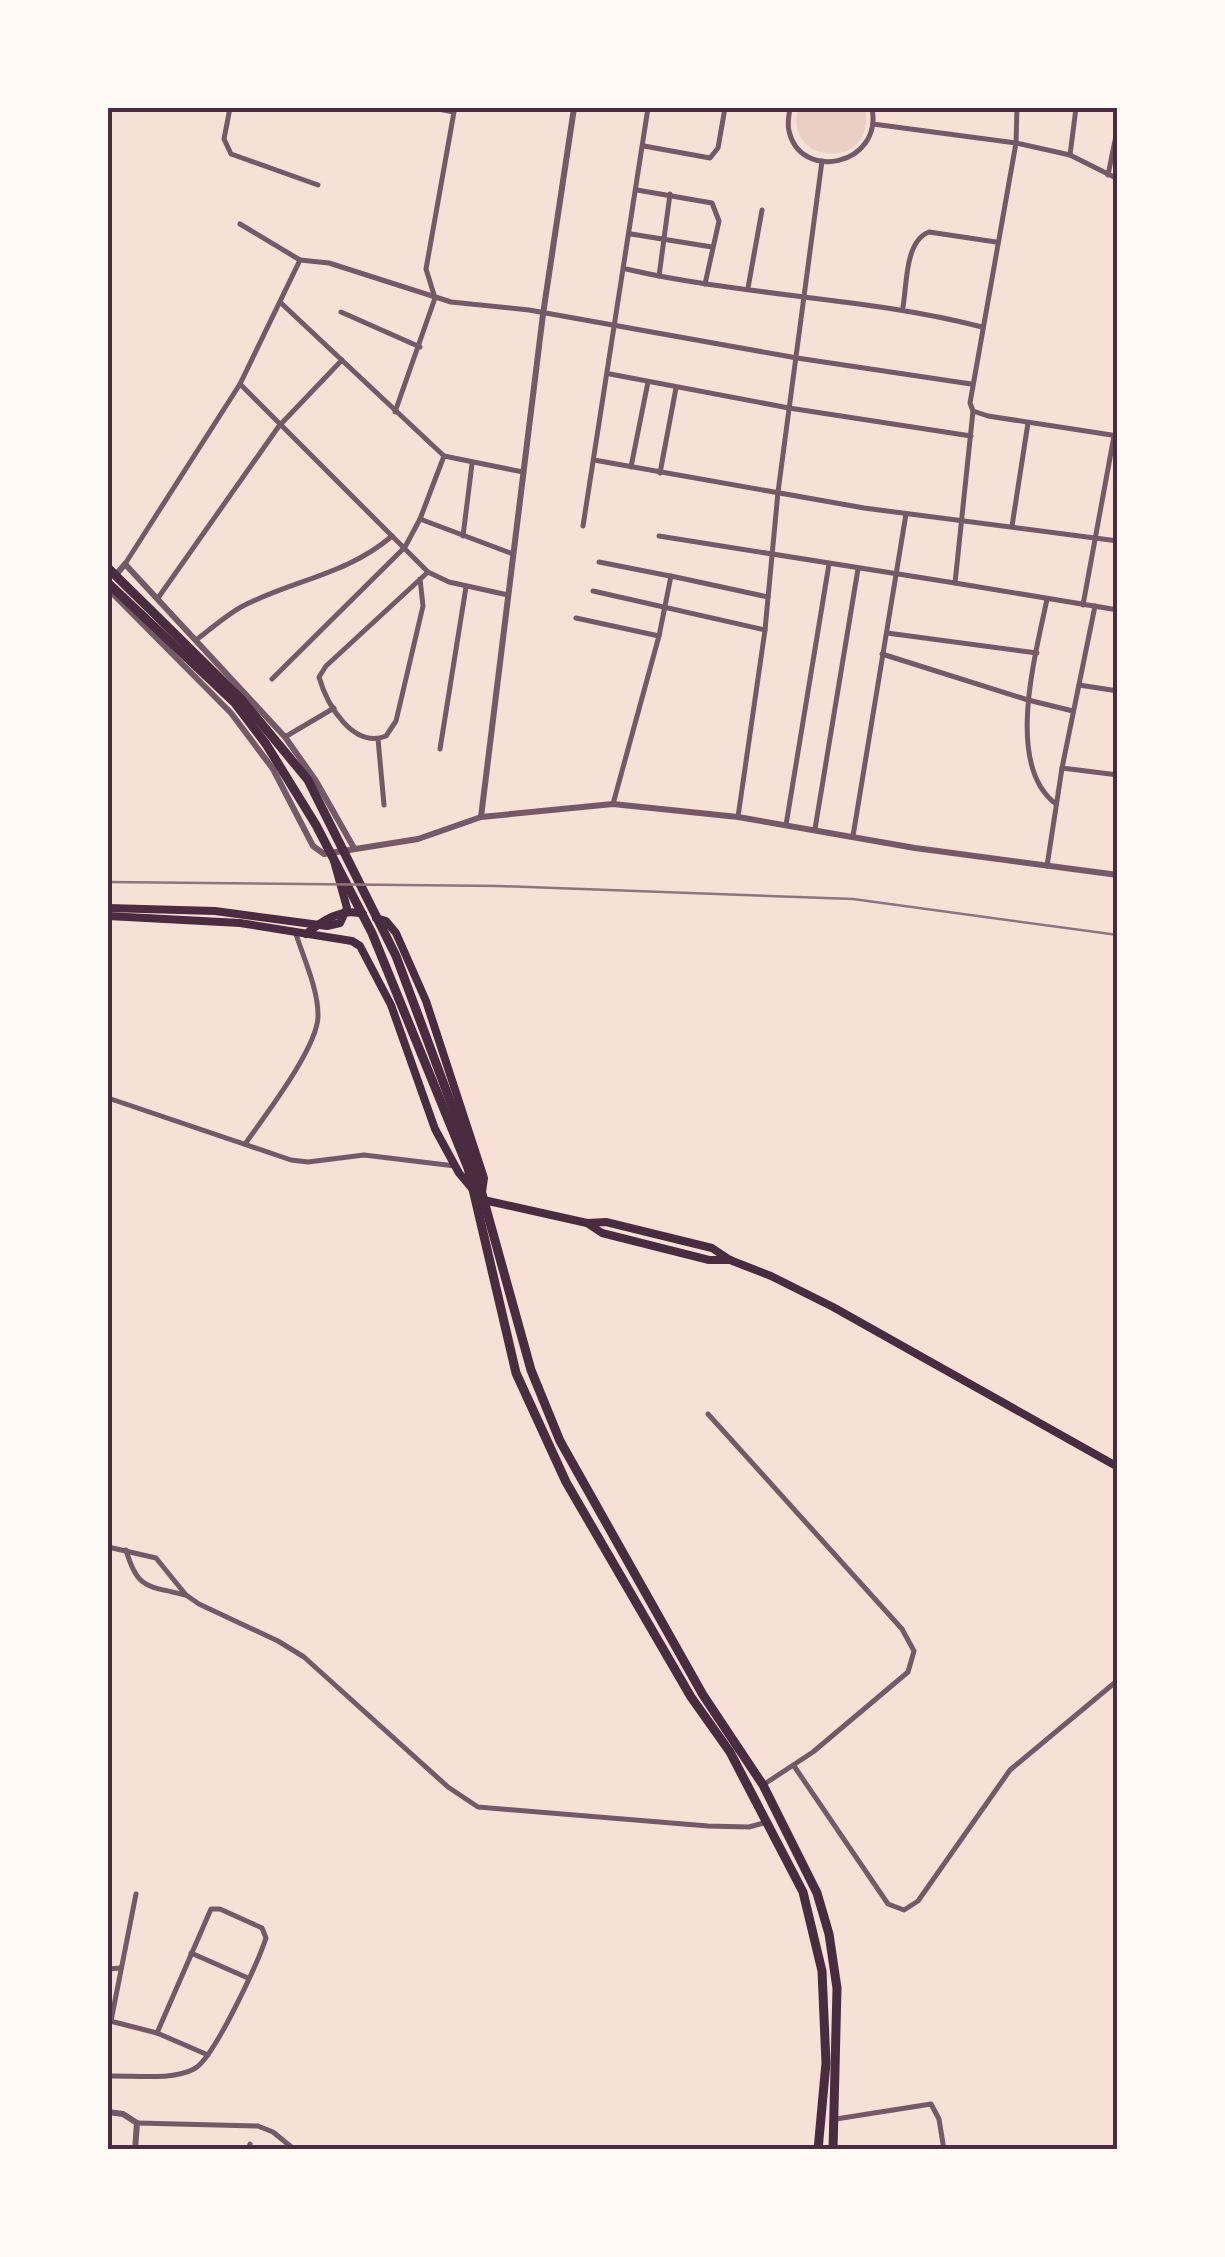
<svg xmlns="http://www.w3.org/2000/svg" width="1225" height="2257" font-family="Helvetica,sans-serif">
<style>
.green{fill:#ebcfc5}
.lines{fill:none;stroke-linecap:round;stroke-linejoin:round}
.minor{stroke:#755966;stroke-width:5}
.tertiary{stroke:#755966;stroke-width:6}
.secondary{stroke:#4a2c40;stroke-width:8}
.primary{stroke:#4a2c40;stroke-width:9}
.rail{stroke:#8f747c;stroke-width:2.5}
.neatline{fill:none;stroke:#4a2c40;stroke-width:4}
</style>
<rect width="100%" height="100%" fill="#f7e1d7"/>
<path class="green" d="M798 108H865C878 171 783 167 798 108Z"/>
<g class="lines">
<g class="minor">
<polyline points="230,108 224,139 231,154 318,185"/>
<path d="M790 108C789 115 787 124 789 131 800 182 883 166 872 108"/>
<polyline points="1017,108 1016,143 970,403 973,411 988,416 1118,436"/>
<polyline points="873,124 1016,143 1070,155 1118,179"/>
<polyline points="644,146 710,158 718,148 725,108"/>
<polyline points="1070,155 1076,108"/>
<polyline points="1108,175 1118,126"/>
<polyline points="637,190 712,203 719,221 705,284"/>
<polyline points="240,224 300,260"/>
<polyline points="631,234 712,247"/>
<path d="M626 269C743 296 865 297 982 327"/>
<polyline points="659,276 670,194"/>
<polyline points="748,288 762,210"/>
<polyline points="281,303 444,456 523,472"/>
<path d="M903 307C907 284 905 241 929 232L996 242"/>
<polyline points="341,312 420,347"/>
<polyline points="610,374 789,408 971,436"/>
<polyline points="240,384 428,572 449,582 508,595"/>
<polyline points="395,412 435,298 426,269 454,112 433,108"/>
<polyline points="594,460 864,508 1118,541"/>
<polyline points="631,467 648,382"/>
<polyline points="660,473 676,388"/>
<polyline points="420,519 513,554"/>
<polyline points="583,526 648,108"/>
<polyline points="1012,526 1028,423"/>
<polyline points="463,536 472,464"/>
<polyline points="659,536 955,583 973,411"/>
<polyline points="599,562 670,576"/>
<polyline points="125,564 240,384 300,260 329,263 451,302 529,310 797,358 971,384"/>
<path d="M420 579 423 606 396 721 386 736C353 749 327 705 319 677L326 666 428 572"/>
<polyline points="955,583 1118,610"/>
<polyline points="593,591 765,630"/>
<polyline points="158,598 279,426 342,360"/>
<path d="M1047 599C1036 654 1004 765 1056 804"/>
<polyline points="1083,605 1114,436"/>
<polyline points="576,618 659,636"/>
<polyline points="887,633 1037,653"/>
<path d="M196 640C211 629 225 616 241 607 292 580 347 575 392 536"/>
<polyline points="882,654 1028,700 1073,711"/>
<polyline points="272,679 405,547 420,519 444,456"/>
<polyline points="1079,685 1118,691"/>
<polyline points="285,737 334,708"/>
<polyline points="378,739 384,805"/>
<polyline points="440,749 466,587"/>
<polyline points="1062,768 1118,775"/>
<polyline points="613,804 659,636 671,576 768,597"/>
<polyline points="738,817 765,630 778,492 822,161"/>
<polyline points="786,825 829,564"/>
<polyline points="815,829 858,569"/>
<polyline points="853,836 906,514"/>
<polyline points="1047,866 1062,768 1095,606"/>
<polyline points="108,1098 291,1160 308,1162 364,1155 455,1166"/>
<path d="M245 1144C264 1117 319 1046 318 1015 318 988 303 957 295 931"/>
<polyline points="708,1414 902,1629 914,1651 908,1672 813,1752 763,1785"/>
<polyline points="108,1547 156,1558 186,1595 199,1604 278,1641 304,1657 448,1787 478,1807 708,1826 749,1827 767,1822"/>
<path d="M126 1550C138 1591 148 1585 185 1595"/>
<polyline points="794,1766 888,1904 904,1910 918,1901 1010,1770 1118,1680"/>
<polyline points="191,1953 248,1978"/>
<polyline points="108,1969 121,1968"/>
<polyline points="110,2021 157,2033 208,2055"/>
<polyline points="111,2021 136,1894"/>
<path d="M108 2076C133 2075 171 2081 194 2069 214 2059 258 1962 266 1938L262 1928 220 1909H211L157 2033"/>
<polyline points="836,2119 931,2104 939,2119 944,2150"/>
<polyline points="137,2123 258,2126 273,2132 295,2150"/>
<polyline points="248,2150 250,2144"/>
</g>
<g class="tertiary">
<polyline points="115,576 125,564 285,737 316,781 354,848"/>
<polyline points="109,590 231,713 273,769 313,846 324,854 418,839 481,817 613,804 738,817 915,848 1118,875"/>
<polyline points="481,817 543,314 574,108"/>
<polyline points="108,2112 123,2114 137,2123 135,2150"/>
</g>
<g class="secondary">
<polyline points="108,908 215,911 327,926 340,923 347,908 334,861"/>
<polyline points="108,916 240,923 352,941 360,946 391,1005 435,1129 459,1173 475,1192"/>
<polyline points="376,918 386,921 396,933 426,1001 484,1178 482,1192"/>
<path d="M306 934C322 921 342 907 363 914"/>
<polyline points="479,1199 587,1223 606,1222 712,1248 730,1260 771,1276 833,1307 1118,1467"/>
<polyline points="587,1223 602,1233 709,1260 730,1260"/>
</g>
<g class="primary">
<polyline points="108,568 242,700 308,780 396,956 474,1165 531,1370 560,1441 703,1695 763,1785 817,1893 829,1934 837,1988 833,2150"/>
<polyline points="108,583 235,703 266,744 316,825 372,933 468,1168 516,1373 566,1482 691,1697 730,1752 803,1892 822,1971 826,2063 818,2150"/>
</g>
<polyline class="rail" points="108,882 499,886 853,899 1118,935"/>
</g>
<rect width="1225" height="2257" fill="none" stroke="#fffaf5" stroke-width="220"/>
<rect x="110" y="110" width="1005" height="2037" class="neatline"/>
</svg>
